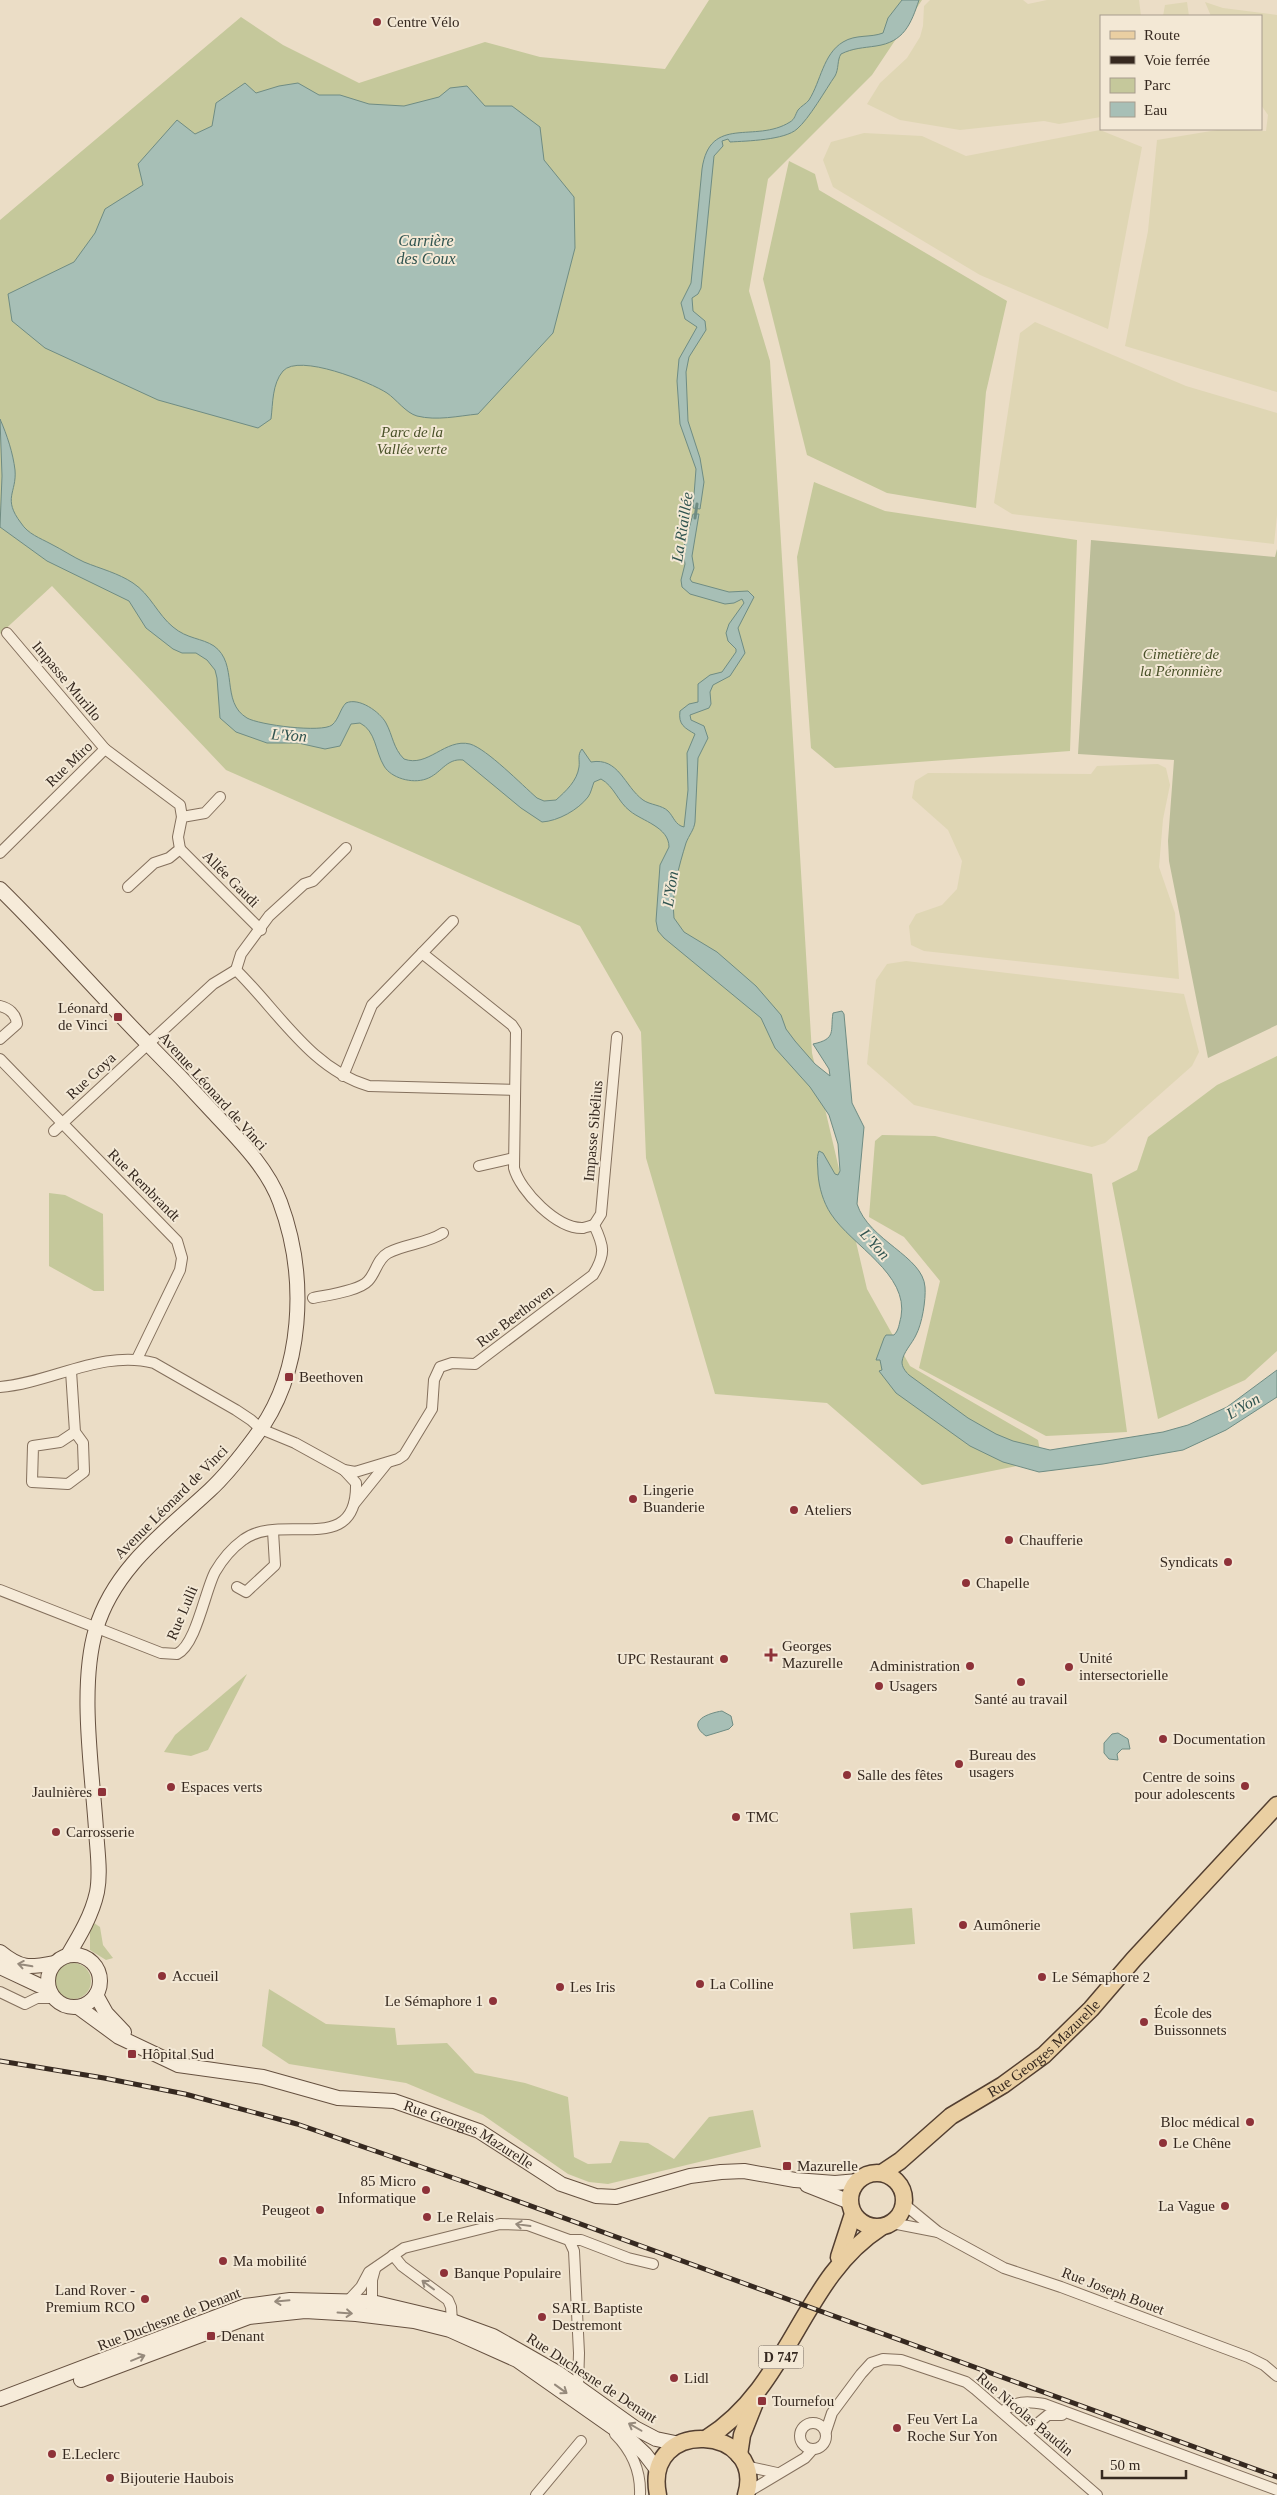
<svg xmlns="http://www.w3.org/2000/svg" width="1277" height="2495" font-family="'Times New Roman',serif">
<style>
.farmland{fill:#dfd6b4}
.green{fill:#c5c89b}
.cemetery{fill:#bbbd99}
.water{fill:#a7bfb6;stroke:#6f8c83}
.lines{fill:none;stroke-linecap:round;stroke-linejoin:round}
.stream{stroke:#6f8c83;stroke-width:3}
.street-casing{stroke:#84705d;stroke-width:12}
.secondary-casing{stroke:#665140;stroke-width:16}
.primary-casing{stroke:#533f31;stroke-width:19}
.street{stroke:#f6ebd9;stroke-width:10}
.secondary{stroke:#f6ebd9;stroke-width:14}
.primary{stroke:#eacfa2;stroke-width:16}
.rail-casing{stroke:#362920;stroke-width:5}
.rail{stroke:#f3e8d5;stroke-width:3;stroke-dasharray:9;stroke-linecap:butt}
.oneway{stroke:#968a7c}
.poi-dot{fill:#8e3239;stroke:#f3e8d5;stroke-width:2}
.labels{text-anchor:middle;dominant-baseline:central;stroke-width:4;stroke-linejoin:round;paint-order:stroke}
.shield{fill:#f3e8d5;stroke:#6f6256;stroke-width:1}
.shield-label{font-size:14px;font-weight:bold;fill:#362920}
.poi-label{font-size:15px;fill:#362920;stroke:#f3e8d5;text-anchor:start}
.park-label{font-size:15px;font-style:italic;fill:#495128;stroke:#f3e8d5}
.street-label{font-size:15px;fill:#362920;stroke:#f3e8d5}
.water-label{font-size:16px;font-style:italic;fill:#305450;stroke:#f3e8d5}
</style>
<rect width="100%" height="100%" fill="#ebddc6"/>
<g class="farmland">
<polygon points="930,0 1023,0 1028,4 1047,0 1139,0 1141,16 1101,16 1101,117 1059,124 1044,121 960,130 900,120 867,104 880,83 907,58 920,37 923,26 924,6"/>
<polygon points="1187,2 1189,16 1163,16 1165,5"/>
<polygon points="1205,2 1223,8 1277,15 1277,392 1125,346 1148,231 1157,140 1223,129 1266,131 1268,115 1261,105 1261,16 1211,16"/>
<polygon points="1100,130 1142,147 1108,329 980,275 833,187 823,160 831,142 864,133 922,136 966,156"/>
<polygon points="1035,322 1186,386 1277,413 1277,515 1274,544 1012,514 994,503 1020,333"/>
<polygon points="1158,764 1166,768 1170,785 1163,819 1159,867 1175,913 1179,979 924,951 911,945 909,926 916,914 942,905 957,889 962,861 948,830 912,798 915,781 928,773 1091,774 1097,766"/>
<polygon points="906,961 1184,994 1199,1052 1192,1066 1105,1143 1092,1147 914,1105 867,1064 876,980 887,964"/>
</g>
<g class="green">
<polygon points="709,0 922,0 872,75 768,179 749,291 770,361 812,1053 867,1289 910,1366 1038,1440 1042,1461 922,1485 827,1403 715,1394 646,1158 641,1032 580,926 226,770 52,586 0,634 0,220 241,17 283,45 359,83 485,42 540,57 665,69"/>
<polygon points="789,161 815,174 819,190 1007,301 986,392 976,508 887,493 807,455 763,279"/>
<polygon points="814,482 885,511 1077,540 1070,751 835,768 811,748 797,557"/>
<polygon points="1277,1056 1277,1351 1245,1380 1158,1419 1112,1183 1137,1170 1148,1137 1217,1085"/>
<polygon points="882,1135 935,1136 1092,1174 1127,1432 1046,1436 919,1368 940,1281 904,1237 869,1217 875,1141"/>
<polygon points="49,1193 65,1195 103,1214 104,1291 94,1291 49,1266"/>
<polygon points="247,1674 208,1750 191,1756 164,1752 175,1735"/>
<polygon points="912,1908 915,1944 853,1949 850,1913"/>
<polygon points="94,1923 100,1927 103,1945 113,1958 106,1960 90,1950 90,1928"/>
<circle cx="73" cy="1981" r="18"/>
<polygon points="269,1989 326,2024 395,2028 397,2045 447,2043 475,2073 525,2083 568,2097 574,2157 588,2164 611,2163 620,2141 648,2143 674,2159 709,2117 753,2110 761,2147 608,2184 589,2182 568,2174 483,2115 406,2083 289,2064 262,2046"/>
</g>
<polygon class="cemetery" points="1091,540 1275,557 1277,549 1277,1025 1208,1058 1169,861 1168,841 1174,760 1078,754"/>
<g class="water">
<path d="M902 0H919C911 24 904 42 876 46 863 48 853 48 841 54 837 60 839 69 835 76 826 89 809 119 797 129 785 140 747 141 730 142L728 139 722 141 723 146 714 156 701 288 698 294 692 298 693 311 705 321 706 330 689 357 686 372 688 421 700 458 704 482 700 509 693 508 696 469 680 424 677 381 679 359 697 327 685 319 681 303 691 283 702 169C710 114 755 144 790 122 795 119 795 115 798 110 801 106 806 104 809 100 821 81 823 54 843 42 856 34 870 38 883 33L888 18Z"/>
<path d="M245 83 256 93 279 86 298 83 319 95H340L369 104 404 106 439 97 450 88 467 86 485 106H512L540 127 544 160 574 197 575 248 553 333 478 414C458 416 437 421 417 416 406 413 396 399 387 393 370 382 299 353 283 371 272 384 273 403 271 419L258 428 158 400 45 348 12 321 8 294 74 262 95 233 105 209 143 185 138 164 177 120 195 134 212 126 216 103Z"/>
<path d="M0 419C7 435 13 453 15 470 17 493 2 498 21 523 28 534 40 538 51 544 63 550 73 557 84 562 101 569 118 573 133 583 150 594 158 615 173 627 187 639 202 638 214 646 239 664 220 702 247 718 259 725 322 733 332 725 339 719 340 709 346 703 359 697 380 712 386 723 393 736 393 748 404 759 428 768 445 738 470 744 487 749 522 785 537 798L544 801 556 800C566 791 577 781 579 767 580 760 577 755 582 749L591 762C619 757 624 786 643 800 650 805 662 805 668 811 674 817 675 825 684 827L688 790 687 753 695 734C685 728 678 725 680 711L689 704 698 702V684L710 675 722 672 736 652V649L728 641 726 633 729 624 744 603 742 599 734 603 725 604 690 594 682 587 681 580 685 564 683 550 693 514H699L692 556 694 568 690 579 692 582 729 592 748 591 754 597 738 628 745 653 730 676 713 685 710 692 711 704 709 708 690 715 691 720 704 726 708 738 698 758 695 822C694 830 689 835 686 843 679 866 671 893 674 918L684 932 717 952 756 986 781 1015 786 1029 795 1041 815 1064 830 1076 829 1069 813 1044C837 1039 830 1031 833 1013L842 1011 844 1014 852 1103 864 1127 857 1204C869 1241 923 1256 925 1287 926 1300 922 1324 916 1335 912 1344 903 1352 902 1362 902 1367 905 1371 909 1375L968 1418 996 1434 1013 1441 1050 1450 1163 1432 1188 1425 1227 1407 1277 1370V1397L1226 1430 1183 1450 1103 1464 1039 1472 1003 1462 970 1446 896 1393 879 1371 882 1370 880 1360H876L884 1338 886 1335H894C899 1330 899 1324 901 1317 909 1274 852 1246 831 1214 823 1202 819 1187 818 1174 818 1166 816 1158 819 1151L823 1153 835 1174 838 1175 840 1171 838 1144 829 1115 810 1087 775 1048 761 1018 664 938 658 931 656 921 660 865 669 847C669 827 642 821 630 811 618 802 614 786 601 779L594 782C592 787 591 793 588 797 578 810 558 821 542 822L521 808 463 760C446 758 441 774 426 779 412 784 391 778 384 766 375 751 376 731 360 723L351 724 340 746 325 749 298 743H267L236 732 220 718 217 678 215 670 207 660 196 653H182L173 649 146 628 129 601 47 561 0 527 2 476Z"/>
<path d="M722 1711 731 1716 733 1725 729 1729 706 1736C685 1721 709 1713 722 1711Z"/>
<polygon points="1118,1733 1128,1739 1130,1749 1122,1749 1117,1754 1118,1760 1109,1759 1104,1753 1104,1743 1112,1734"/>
</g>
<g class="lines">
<polyline class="stream" points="695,518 697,504"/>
<defs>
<g id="street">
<polyline points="7,633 105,749"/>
<polyline points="180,849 261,930"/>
<polyline points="0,853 105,749 180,805 182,817"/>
<polyline points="128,887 154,863 169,858 180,849 178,837 182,817 205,813 220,797"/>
<path d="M422 953 512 1025 516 1031 514 1168C520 1191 557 1229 583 1228 586 1227 591 1226 594 1225"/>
<path d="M236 970C278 1011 311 1069 369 1086L515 1090"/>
<polyline points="236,970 241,954 269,916 304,884 313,881 346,848"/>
<path d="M0 1006C9 1008 16 1014 17 1024L0 1039"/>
<polyline points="0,1059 177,1241 182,1258 180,1270 137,1359"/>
<polyline points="343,1076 372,1005 453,921"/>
<polyline points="54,1131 213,984 236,970"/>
<polyline points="479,1166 514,1158"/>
<polyline points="594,1225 601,1214 617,1037"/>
<path d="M313 1298C327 1295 359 1291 368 1281 376 1273 377 1259 388 1253 405 1244 426 1244 443 1233"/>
<polyline points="71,1371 75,1432 83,1443 84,1472 68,1484 32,1482 33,1446 60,1442 75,1432"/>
<path d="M0 1387C51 1383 103 1349 154 1363L236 1410 251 1420 261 1429 295 1443 344 1470 355 1472 398 1459 404 1455 432 1409 434 1380 440 1367 452 1363 475 1364 593 1275C606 1254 604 1246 594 1225"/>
<polyline points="354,1504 387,1463"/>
<polyline points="237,1587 246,1592 275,1565 273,1531"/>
<path d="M0 1590 161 1653 177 1654C196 1645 205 1591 215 1572 222 1560 232 1548 243 1540 281 1511 358 1559 356 1483L344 1470"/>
<polyline points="0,1992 25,2004 37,1998 53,1998"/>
<polyline points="892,2223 938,2232 904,2204"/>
<polyline points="938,2232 1004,2268 1061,2287 1248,2357 1264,2365 1277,2376"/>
<polyline points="569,2240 574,2251 579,2353 578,2387"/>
<polyline points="393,2255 402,2266 448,2300 451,2307 452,2321"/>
<polyline points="348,2301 361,2287 369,2272 404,2248 500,2224 528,2225 569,2240 581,2240 628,2258 653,2264"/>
<polyline points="372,2309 372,2280 375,2269"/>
<path d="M1002 2412C1016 2401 1026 2401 1044 2404L1277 2490"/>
<circle cx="813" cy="2436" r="13"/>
<polyline points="826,2431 832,2413 861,2374 871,2363 883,2359 901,2360 966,2382 975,2389 1097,2495"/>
<polyline points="1026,2433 1048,2415 1062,2415"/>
<path d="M615 2434C632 2451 641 2471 640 2495"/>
<polyline points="745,2466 777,2473"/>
<polyline points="748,2492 805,2458 813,2449"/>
<polyline points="536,2495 581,2441"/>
</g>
<g id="secondary">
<path d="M0 889C51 939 98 993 148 1044 170 1066 192 1089 213 1112 238 1139 267 1167 280 1202 308 1277 304 1373 255 1437 241 1456 227 1474 210 1490 166 1531 114 1568 96 1629 79 1686 92 1769 96 1829 97 1850 101 1872 97 1892 92 1915 80 1935 68 1955"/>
<path d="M0 1952C21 1969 29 1968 54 1963"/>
<circle cx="74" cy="1981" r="26"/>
<polyline points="0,1967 49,1990"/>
<polyline points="96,1995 106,2013 124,2032"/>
<path id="s1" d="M78 2007 119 2037 178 2065 263 2077 338 2098 394 2101 479 2131 561 2184 596 2196 616 2197 690 2176 721 2172 744 2171 795 2180 835 2183 858 2181"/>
<polyline points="807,2185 850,2202"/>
<polyline points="81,2380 249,2317 305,2311 356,2314 414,2321 450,2330 517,2360 628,2438 645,2454 658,2471"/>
<polyline points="0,2399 245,2306 290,2300 372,2302 452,2321 493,2336 558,2373 635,2428 656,2439 680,2444"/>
</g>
<g id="primary">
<circle cx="877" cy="2200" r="27"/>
<path id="s2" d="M882 2173 900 2161 951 2116 1003 2085 1044 2055 1091 2009 1134 1959 1277 1805"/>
<polyline points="839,2257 853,2214"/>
<path d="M707 2438C790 2386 802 2278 880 2228"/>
<polyline points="739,2455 742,2435 756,2400"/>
<path d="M658 2495C642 2416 767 2425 746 2495"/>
</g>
</defs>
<use href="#street" class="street-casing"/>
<use href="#secondary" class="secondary-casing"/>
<use href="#primary" class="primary-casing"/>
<use href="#street" class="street"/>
<use href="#secondary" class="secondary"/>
<use href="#primary" class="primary"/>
<defs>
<polyline id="rail" points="0,2061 104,2078 185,2094 297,2124 468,2183 1277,2477"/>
</defs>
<use href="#rail" class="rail-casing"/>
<use href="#rail" class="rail"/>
</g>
<defs><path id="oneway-shaft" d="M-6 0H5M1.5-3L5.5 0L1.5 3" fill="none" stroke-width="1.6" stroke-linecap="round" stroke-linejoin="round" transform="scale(1.25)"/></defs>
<g class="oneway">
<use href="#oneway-shaft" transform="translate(25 1965) rotate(-170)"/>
<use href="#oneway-shaft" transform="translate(523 2225) rotate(-172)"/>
<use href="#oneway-shaft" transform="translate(428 2285) rotate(-143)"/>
<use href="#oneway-shaft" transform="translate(282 2301) rotate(175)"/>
<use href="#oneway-shaft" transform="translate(345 2313) rotate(4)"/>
<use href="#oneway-shaft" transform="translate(138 2358) rotate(-22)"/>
<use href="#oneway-shaft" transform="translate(561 2389) rotate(36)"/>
<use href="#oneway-shaft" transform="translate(635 2427) rotate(-150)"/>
</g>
<g class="poi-dot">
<circle cx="377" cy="22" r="5"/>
<rect x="113" y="1012" width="10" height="10" rx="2.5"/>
<rect x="284" y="1372" width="10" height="10" rx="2.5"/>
<circle cx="633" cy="1499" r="5"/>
<circle cx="794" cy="1510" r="5"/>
<circle cx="1009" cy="1540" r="5"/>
<circle cx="1228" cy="1562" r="5"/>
<circle cx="966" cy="1583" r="5"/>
<path d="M768.5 1647.5h5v5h5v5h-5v5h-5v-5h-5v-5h5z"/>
<circle cx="724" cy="1659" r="5"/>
<circle cx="970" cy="1666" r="5"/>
<circle cx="1069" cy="1667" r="5"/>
<circle cx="1021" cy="1682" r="5"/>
<circle cx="879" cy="1686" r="5"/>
<circle cx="1163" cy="1739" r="5"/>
<circle cx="959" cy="1764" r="5"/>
<circle cx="847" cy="1775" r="5"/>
<circle cx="1245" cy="1786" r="5"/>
<circle cx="171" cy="1787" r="5"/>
<rect x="97" y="1787" width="10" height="10" rx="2.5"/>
<circle cx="736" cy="1817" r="5"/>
<circle cx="56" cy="1832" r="5"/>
<circle cx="963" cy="1925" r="5"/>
<circle cx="162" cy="1976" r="5"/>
<circle cx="1042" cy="1977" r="5"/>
<circle cx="700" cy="1984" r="5"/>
<circle cx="560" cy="1987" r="5"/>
<circle cx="493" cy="2001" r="5"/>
<circle cx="1144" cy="2022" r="5"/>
<rect x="127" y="2049" width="10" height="10" rx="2.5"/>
<circle cx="1250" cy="2122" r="5"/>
<circle cx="1163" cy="2143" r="5"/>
<rect x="782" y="2161" width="10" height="10" rx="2.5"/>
<circle cx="426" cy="2190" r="5"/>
<circle cx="1225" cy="2206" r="5"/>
<circle cx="320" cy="2210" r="5"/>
<circle cx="427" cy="2217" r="5"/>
<circle cx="223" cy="2261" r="5"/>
<circle cx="444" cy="2273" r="5"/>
<circle cx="145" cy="2299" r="5"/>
<circle cx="542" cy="2317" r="5"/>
<rect x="206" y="2331" width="10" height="10" rx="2.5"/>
<circle cx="674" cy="2378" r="5"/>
<rect x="757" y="2396" width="10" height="10" rx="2.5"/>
<circle cx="897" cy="2428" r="5"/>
<circle cx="52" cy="2454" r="5"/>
<circle cx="110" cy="2478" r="5"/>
</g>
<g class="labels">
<rect class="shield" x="758.5" y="2345.5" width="45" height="23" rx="4"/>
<g class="shield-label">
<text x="781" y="2357">D 747</text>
</g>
<g class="poi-label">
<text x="387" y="22">Centre Vélo</text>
<text x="108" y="1008" text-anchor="end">Léonard<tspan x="108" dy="17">de Vinci</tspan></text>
<text x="299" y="1377">Beethoven</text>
<text x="643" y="1490">Lingerie<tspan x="643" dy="17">Buanderie</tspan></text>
<text x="804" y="1510">Ateliers</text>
<text x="1019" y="1540">Chaufferie</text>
<text x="1218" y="1562" text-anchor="end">Syndicats</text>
<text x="976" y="1583">Chapelle</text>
<text x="782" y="1646">Georges<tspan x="782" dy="17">Mazurelle</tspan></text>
<text x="1079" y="1658">Unité<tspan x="1079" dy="17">intersectorielle</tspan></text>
<text x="714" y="1659" text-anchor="end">UPC Restaurant</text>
<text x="960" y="1666" text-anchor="end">Administration</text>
<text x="889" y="1686">Usagers</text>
<text x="1021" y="1699" text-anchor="middle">Santé au travail</text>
<text x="1173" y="1739">Documentation</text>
<text x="969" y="1755">Bureau des<tspan x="969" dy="17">usagers</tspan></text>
<text x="857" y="1775">Salle des fêtes</text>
<text x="1235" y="1777" text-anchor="end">Centre de soins<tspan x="1235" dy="17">pour adolescents</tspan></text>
<text x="181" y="1787">Espaces verts</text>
<text x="92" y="1792" text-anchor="end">Jaulnières</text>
<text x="746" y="1817">TMC</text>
<text x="66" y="1832">Carrosserie</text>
<text x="973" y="1925">Aumônerie</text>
<text x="172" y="1976">Accueil</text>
<text x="1052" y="1977">Le Sémaphore 2</text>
<text x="710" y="1984">La Colline</text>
<text x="570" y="1987">Les Iris</text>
<text x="483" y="2001" text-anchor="end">Le Sémaphore 1</text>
<text x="1154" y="2013">École des<tspan x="1154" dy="17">Buissonnets</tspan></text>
<text x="142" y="2054">Hôpital Sud</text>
<text x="1240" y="2122" text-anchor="end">Bloc médical</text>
<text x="1173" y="2143">Le Chêne</text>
<text x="797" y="2166">Mazurelle</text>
<text x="416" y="2181" text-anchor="end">85 Micro<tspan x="416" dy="17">Informatique</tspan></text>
<text x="1215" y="2206" text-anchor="end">La Vague</text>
<text x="310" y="2210" text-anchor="end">Peugeot</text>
<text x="437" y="2217">Le Relais</text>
<text x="233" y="2261">Ma mobilité</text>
<text x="454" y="2273">Banque Populaire</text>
<text x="135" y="2290" text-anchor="end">Land Rover -<tspan x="135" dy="17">Premium RCO</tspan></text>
<text x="552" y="2308">SARL Baptiste<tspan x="552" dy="17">Destremont</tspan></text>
<text x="221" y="2336">Denant</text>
<text x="684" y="2378">Lidl</text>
<text x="772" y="2401">Tournefou</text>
<text x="907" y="2419">Feu Vert La<tspan x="907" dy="17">Roche Sur Yon</tspan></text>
<text x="62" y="2454">E.Leclerc</text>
<text x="120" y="2478">Bijouterie Haubois</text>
</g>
<g class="park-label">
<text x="412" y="432">Parc de la<tspan x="412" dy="17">Vallée verte</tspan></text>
<text x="1181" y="654">Cimetière de<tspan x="1181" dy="17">la Péronnière</tspan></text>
</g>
<g class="street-label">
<text transform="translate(67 681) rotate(50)">Impasse Murillo</text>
<text transform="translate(69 764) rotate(-44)">Rue Miro</text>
<text transform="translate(231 879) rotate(45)">Allée Gaudi</text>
<text transform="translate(91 1076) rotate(-43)">Rue Goya</text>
<text transform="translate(213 1091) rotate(48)">Avenue Léonard de Vinci</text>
<text transform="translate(593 1131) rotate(-85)">Impasse Sibélius</text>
<text transform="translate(144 1185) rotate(45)">Rue Rembrandt</text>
<text transform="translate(515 1316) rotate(-37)">Rue Beethoven</text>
<text transform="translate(171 1502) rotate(-45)">Avenue Léonard de Vinci</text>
<text transform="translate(182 1613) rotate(-67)">Rue Lulli</text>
<text stroke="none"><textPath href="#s2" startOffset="205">Rue Georges Mazurelle</textPath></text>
<text stroke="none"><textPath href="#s1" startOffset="418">Rue Georges Mazurelle</textPath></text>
<text transform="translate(1113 2291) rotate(21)">Rue Joseph Bouet</text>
<text transform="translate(169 2319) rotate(-21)">Rue Duchesne de Denant</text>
<text transform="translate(592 2378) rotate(33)">Rue Duchesne de Denant</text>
<text transform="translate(1025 2414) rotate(40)">Rue Nicolas Baudin</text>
</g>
<g class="water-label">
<text x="426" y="240">Carrière<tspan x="426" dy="18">des Coux</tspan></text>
<text transform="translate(682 527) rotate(-81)">La Riaillée</text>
<text transform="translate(289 735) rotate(4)">L'Yon</text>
<text transform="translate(670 889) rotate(-81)">L'Yon</text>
<text transform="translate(875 1244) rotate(48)">L'Yon</text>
<text transform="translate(1243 1406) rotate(-30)">L'Yon</text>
</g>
</g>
<rect x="1100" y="15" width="162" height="115" fill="#f3e8d5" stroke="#a79c8d"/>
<rect x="1110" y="31" width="25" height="8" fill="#eacfa2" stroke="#a79c8d"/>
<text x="1144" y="40" font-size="15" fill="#362920">Route</text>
<rect x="1110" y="56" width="25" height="8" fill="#362920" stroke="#a79c8d"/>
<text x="1144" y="65" font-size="15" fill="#362920">Voie ferrée</text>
<rect x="1110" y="78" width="25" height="15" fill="#c5c89b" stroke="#a79c8d"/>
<text x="1144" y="90" font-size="15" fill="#362920">Parc</text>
<rect x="1110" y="102" width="25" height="15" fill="#a7bfb6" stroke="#a79c8d"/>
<text x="1144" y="115" font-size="15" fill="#362920">Eau</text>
<path d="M1102 2470v8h84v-8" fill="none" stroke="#362920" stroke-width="2.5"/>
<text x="1110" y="2470" font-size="15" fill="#362920" stroke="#f3e8d5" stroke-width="4" paint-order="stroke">50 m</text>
</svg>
